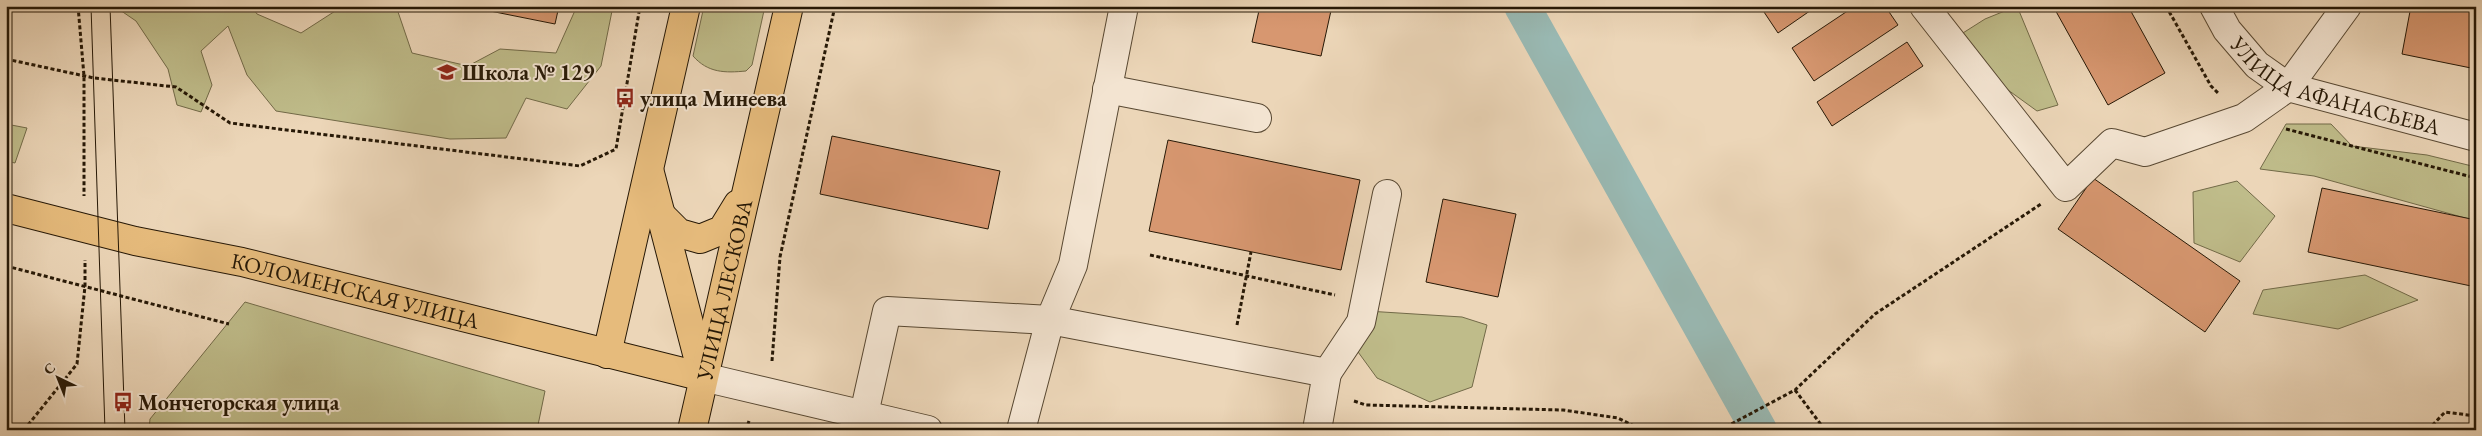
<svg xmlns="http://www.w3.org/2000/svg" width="2482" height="436" font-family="'EB Garamond',serif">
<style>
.green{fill:#bfbc8a;stroke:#726a48}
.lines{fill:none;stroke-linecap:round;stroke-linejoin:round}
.canal{stroke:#99b9b3;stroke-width:36}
.building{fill:#d79770;stroke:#261806}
.minor-casing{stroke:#584832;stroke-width:30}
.major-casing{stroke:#261806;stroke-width:30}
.path{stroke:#261806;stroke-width:3;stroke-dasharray:4 2.5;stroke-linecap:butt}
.minor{stroke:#f3e4d1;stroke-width:28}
.major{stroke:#e6bb7c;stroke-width:28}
.tram{stroke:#261806;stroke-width:1}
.labels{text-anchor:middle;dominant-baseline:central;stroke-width:4;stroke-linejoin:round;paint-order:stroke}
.poi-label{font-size:22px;font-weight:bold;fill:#261806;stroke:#f3e4d1;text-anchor:start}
.street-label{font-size:22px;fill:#261806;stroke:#f3e4d1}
</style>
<rect width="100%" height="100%" fill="#ecd6b8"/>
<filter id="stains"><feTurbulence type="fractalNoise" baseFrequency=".004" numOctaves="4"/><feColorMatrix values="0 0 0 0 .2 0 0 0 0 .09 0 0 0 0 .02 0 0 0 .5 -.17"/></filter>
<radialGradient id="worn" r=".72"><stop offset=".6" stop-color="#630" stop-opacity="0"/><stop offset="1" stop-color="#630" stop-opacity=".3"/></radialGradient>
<g class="green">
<polygon points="114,6 251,6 257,14 301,33 343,6 396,6 412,53 468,66 500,49 556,53 577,6 613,6 601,66 567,109 526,98 506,138 450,139 276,111 247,75 228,26 201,51 212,85 201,112 177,105 168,69 136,21"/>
<path d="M704 6H765L752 65 746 71C725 73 708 73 693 56Z"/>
<polygon points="2017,6 2058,105 2037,111 1997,82 1955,38 1985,19"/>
<polygon points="6,124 27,128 15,163 6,161"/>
<polygon points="2286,124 2331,124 2352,146 2427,155 2476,167 2476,221 2314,176 2260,169"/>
<polygon points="2237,181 2275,216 2240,262 2194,243 2193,192"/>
<polygon points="2365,275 2418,300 2338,329 2253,314 2263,290"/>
<polygon points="245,302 545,391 537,430 149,430 150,419"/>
<polygon points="1367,311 1462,317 1487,325 1472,387 1430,402 1377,378 1345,334"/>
</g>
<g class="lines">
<polyline class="canal" points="1522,6 1759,430"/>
</g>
<g class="building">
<polygon points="491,6 559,6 555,24 490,11"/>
<polygon points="1260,6 1332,6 1321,56 1252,42"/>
<polygon points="1760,6 1817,6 1778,33"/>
<polygon points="1855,6 1885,6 1898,25 1814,81 1792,48"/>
<polygon points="2053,6 2128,6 2165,73 2108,105"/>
<polygon points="2411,6 2476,7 2476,69 2402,54"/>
<polygon points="1907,42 1923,66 1832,126 1817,102"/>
<polygon points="832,136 1000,171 988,229 820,194"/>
<polygon points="1168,140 1360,180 1341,270 1149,231"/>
<polygon points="2093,178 2240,281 2205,332 2058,229"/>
<polygon points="2322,188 2476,220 2476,287 2308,252"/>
<polygon points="1443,199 1516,214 1498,297 1426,282"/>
</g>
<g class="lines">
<defs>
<g id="minor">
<polyline points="1924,6 2066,187 2112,143 2145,152 2244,118 2288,87 2347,6"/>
<path id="s1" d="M2214 6 2227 30 2257 65 2288 87 2476 137"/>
<polyline points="1107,89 1257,118"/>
<polyline points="1327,373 1361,322 1387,194"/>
<polyline points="703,377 928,430"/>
<polyline points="864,414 887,311 1050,320 1327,373 1317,430"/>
<polyline points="1021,430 1050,320 1073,265 1124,6"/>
</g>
<g id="major">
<polyline points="650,173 702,373"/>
<path id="s2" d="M6 208 135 241 242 262 703 377"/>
<polyline points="661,215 679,233 700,239 722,230 738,204"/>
<polyline points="607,354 686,6"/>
<path id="s3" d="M692 430 789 6"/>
</g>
</defs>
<use href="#minor" class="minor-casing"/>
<use href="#major" class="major-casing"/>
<g class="path">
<polyline points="78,6 84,76 84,196"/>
<polyline points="2166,6 2211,86 2218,93"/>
<polyline points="6,59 94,78 176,87 230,123 580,166 616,149 640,6"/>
<polyline points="2286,129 2476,178"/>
<polyline points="1150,255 1335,295"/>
<polyline points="6,266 229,324"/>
<polyline points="1237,325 1251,252"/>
<polyline points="772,361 780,257 835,6"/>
<polyline points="1795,390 1825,430"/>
<polyline points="1354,401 1366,405 1563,410 1618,418 1642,430"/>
<polyline points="24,430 77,364 85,286 85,260"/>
<polyline points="746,430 749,421"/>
<polyline points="1720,430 1795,390 1875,314 2041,204"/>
<polyline points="2428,430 2445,412 2476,416"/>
</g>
<use href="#minor" class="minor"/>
<use href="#major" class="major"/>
<g class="tram">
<polyline points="91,6 105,430"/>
<polyline points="110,6 125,430"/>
</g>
</g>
<defs>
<symbol id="school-bare" viewBox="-9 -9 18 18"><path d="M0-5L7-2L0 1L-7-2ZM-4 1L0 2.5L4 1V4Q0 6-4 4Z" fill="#8f2418" stroke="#f3e4d1" stroke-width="2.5" paint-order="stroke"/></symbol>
<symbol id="bus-bare" viewBox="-9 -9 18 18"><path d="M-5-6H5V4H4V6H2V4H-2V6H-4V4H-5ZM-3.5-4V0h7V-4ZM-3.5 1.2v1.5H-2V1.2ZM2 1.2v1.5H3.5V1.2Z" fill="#8f2418" stroke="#f3e4d1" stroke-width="2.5" paint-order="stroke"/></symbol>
</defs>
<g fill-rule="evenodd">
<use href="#school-bare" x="433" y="58" width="28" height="28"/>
<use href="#bus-bare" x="611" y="84" width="28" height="28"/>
<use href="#bus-bare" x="109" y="388" width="28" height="28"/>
</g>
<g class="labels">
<g class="poi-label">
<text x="462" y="72">Школа № 129</text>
<text x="640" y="98">улица Минеева</text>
<text x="138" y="402">Мончегорская улица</text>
</g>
<g class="street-label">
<text stroke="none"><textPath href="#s1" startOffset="154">УЛИЦА АФАНАСЬЕВА</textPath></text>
<text stroke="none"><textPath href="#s3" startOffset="144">УЛИЦА ЛЕСКОВА</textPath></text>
<text stroke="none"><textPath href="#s2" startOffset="359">КОЛОМЕНСКАЯ УЛИЦА</textPath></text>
</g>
</g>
<rect width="2482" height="436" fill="none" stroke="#ecd6b8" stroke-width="25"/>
<rect x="8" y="8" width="2467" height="421" fill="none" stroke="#261806" stroke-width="2.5"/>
<rect x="12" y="12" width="2457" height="411" fill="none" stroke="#261806"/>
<g transform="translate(58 378) rotate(317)" stroke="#f3e4d1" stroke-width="4" paint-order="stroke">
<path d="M0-4L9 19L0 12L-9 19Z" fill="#261806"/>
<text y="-8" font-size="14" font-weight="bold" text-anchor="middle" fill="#261806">С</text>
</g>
<rect width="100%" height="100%" filter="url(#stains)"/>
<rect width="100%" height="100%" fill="url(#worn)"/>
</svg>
